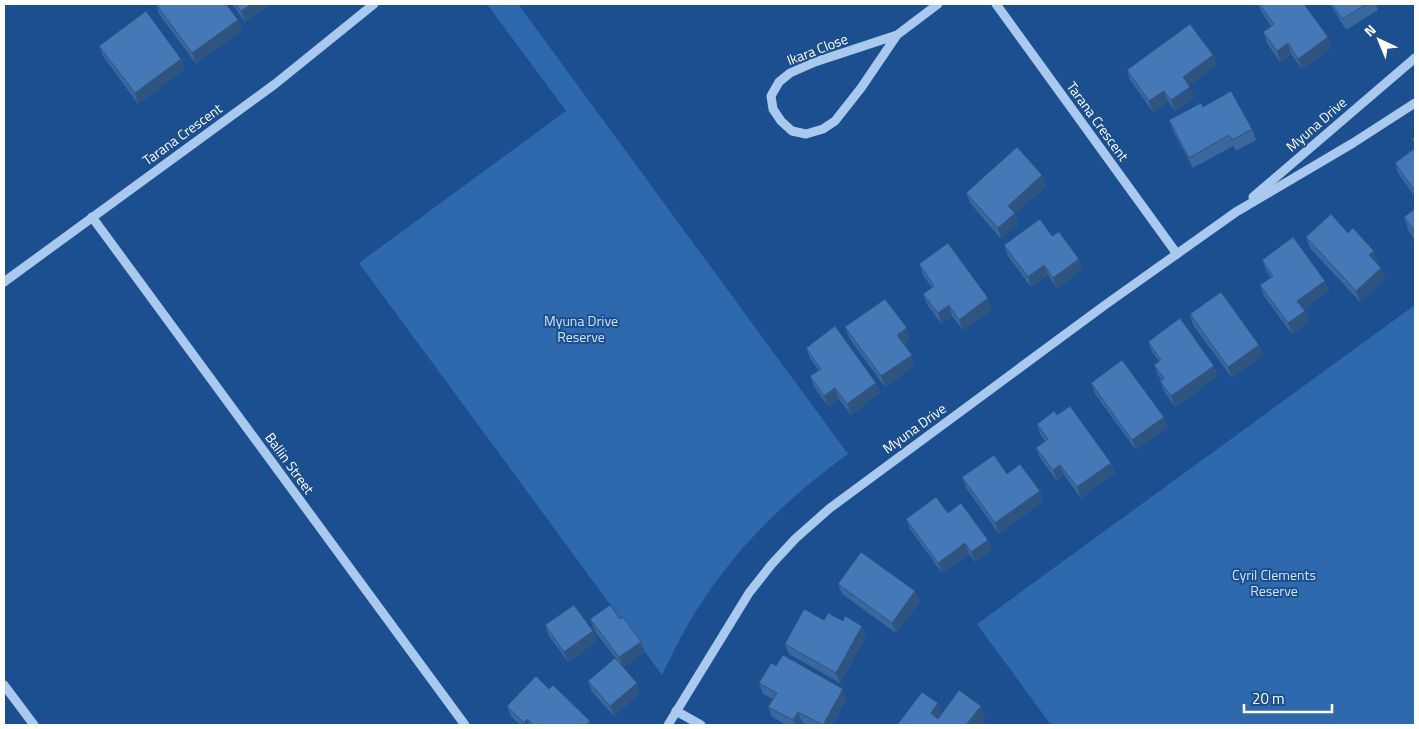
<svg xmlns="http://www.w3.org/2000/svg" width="1419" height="729" font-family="'Titillium Web',sans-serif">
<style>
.green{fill:#2e69ad}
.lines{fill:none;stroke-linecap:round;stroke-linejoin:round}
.minor{stroke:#a9c9ee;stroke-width:9}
.wall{fill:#3a679d}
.shaded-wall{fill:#305480}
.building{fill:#4478b7;stroke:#305480}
.labels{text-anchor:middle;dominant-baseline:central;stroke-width:4;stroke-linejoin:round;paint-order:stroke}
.street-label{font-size:14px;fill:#fff;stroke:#1b4f8f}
.park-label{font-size:14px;fill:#cfe3fa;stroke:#1b4f8f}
</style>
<rect width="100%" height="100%" fill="#1b4f8f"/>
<g class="green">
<path d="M487 4H518L848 454C790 496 739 544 700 605 685 627 674 651 662 675L359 263 566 111Z"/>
<polygon points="1415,305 1415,725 1051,725 977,624"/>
</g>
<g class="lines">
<g class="minor">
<polyline points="996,4 1177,254"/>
<polyline points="897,35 861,88 835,121 823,129 806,134 792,131 781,121 773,109 771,96 779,82 790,73 815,62 897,35 938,4"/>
<polyline points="1253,197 1415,58"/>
<polyline points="92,217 465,725"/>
<polyline points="4,282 275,84 374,4"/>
<polyline points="4,685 34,725"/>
<polyline points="676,711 701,725"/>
<polyline points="668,725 749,593 771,565 795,539 830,508 1105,305 1236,212 1353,143 1415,103"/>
</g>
</g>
<g class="wall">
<polygon points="156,4 238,20 242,30 196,64 159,14"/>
<polygon points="232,4 270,4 245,22"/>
<polygon points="1258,4 1332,47 1302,69 1291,54 1280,62 1267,43 1263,32 1271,26 1262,13"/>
<polygon points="1330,4 1376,4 1378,10 1346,30"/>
<polygon points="99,46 181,59 185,69 138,104 103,56"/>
<polygon points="1213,55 1217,65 1189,85 1194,97 1175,111 1168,101 1153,112 1130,80 1127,70"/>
<polygon points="1203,107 1252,129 1256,140 1236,151 1233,146 1193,168 1173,131 1169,120"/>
<polygon points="1415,148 1415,197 1398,173 1395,163"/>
<polygon points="1042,175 1046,186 1015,214 1018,223 1001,239 970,203 966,193"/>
<polygon points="1415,209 1415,240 1409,232 1404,217"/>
<polygon points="1348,233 1377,261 1376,262 1381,268 1385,278 1360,302 1310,248 1306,237"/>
<polygon points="1052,236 1079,259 1083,269 1057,288 1048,275 1031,287 1008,256 1004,245"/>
<polygon points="1262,260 1329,291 1304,309 1309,321 1292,334 1264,296 1260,285 1271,278 1266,270"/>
<polygon points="919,264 992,309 963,330 952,316 941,324 927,304 923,294 932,288 923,275"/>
<polygon points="1190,314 1259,345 1263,355 1232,378 1193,325"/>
<polygon points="845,327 910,339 904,344 915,365 885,387 849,338"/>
<polygon points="1148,342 1218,376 1175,407 1164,391 1160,381 1161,380 1158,375 1154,365 1159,361 1152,352"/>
<polygon points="806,348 880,393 851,415 839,399 828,406 814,387 810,376 819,371 810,358"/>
<polygon points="1091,383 1168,427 1136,450 1095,394"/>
<polygon points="1057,415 1111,463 1115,473 1081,498 1064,475 1057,481 1040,458 1036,448 1045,441 1040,434 1037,424"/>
<polygon points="1007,474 1040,491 1043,501 999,534 966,488 962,477"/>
<polygon points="948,513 992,550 975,562 969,554 942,573 910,529 906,519"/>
<polygon points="838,584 915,591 919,602 896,633 842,594"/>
<polygon points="590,619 620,619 641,642 645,652 623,667 640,693 614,716 592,692 588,681 617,660 594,630"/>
<polygon points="824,620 843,621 862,626 866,637 840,683 789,654 785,644"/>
<polygon points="545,625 597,641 568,662 549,636"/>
<polygon points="776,666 847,699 832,725 807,725 802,722 800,725 786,725 772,717 768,707 773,699 763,694 759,683"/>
<polygon points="549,689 591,725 520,725 511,716 507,706"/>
</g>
<g class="shaded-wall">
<polygon points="252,4 270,4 245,22 241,11"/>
<polygon points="238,20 242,30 196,64 192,53"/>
<polygon points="1328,37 1332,47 1302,69 1298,59"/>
<polygon points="1288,43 1291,54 1280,62 1277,51"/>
<polygon points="1213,55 1217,65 1187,87 1183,77"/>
<polygon points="181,59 185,69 138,104 135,93"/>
<polygon points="1190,87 1194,97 1175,111 1171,100"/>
<polygon points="1164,91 1168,101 1153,112 1149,101"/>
<polygon points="1042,175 1046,186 1015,214 1018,223 1001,239 998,228 1008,206"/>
<polygon points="1374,251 1377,261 1373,265 1369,255"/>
<polygon points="1079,259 1083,269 1057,288 1053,278"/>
<polygon points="1044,265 1048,275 1031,287 1028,277"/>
<polygon points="1381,268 1385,278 1360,302 1356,291"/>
<polygon points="1325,281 1329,291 1301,311 1297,301"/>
<polygon points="988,298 992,309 963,330 959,320"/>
<polygon points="949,305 952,316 941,324 938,313"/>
<polygon points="1305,311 1309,321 1292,334 1288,323"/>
<polygon points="907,328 910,339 901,345 897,335"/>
<polygon points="1259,345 1263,355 1232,378 1228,367"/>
<polygon points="912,355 915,365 885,387 881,376"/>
<polygon points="1214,366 1218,376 1175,407 1171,396"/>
<polygon points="876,383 880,393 851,415 847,404"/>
<polygon points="835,388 839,399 828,406 824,396"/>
<polygon points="1164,417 1168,427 1136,450 1132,440"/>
<polygon points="1111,463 1115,473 1081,498 1077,487"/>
<polygon points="1060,465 1064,475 1057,481 1053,470"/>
<polygon points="1040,491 1043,501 999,534 995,523"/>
<polygon points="988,540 992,550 975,562 971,552"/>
<polygon points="965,543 969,554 942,573 938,563"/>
<polygon points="915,591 919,602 896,633 892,623"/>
<polygon points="862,626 866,637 840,683 836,673"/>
<polygon points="593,631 597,641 568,662 564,652"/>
<polygon points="641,642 645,652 623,668 619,657"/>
<polygon points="637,683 640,693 614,716 610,706"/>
<polygon points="843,689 847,699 832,725 823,725"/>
<polygon points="938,703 944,718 938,725 931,713"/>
<polygon points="981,706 986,721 983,725 966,725"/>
<polygon points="798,712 802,722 800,725 795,725 793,720"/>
<polygon points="527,719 529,725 525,725 524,723"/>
<polygon points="590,721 591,725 586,725"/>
</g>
<g class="building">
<polygon points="156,4 226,4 238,20 192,53"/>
<polygon points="236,4 252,4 241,11"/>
<polygon points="1259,4 1304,4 1328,37 1298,59 1288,43 1277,51 1263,32 1274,24"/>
<polygon points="1332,4 1367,4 1342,19"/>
<polygon points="146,11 181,59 135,93 99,46"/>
<polygon points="1190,24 1213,55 1183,77 1190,87 1171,100 1164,91 1149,101 1127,70"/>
<polygon points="1231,91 1252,129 1232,140 1229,135 1189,158 1169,120 1201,103 1203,107"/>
<polygon points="1415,136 1415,143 1412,139"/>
<polygon points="1017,147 1042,175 1008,206 1015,213 998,228 966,193"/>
<polygon points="1415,148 1415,191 1395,163"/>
<polygon points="1415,209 1415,232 1404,217"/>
<polygon points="1331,214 1348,233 1353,228 1374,251 1369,255 1381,268 1356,291 1306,237"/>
<polygon points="1040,219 1052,236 1059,232 1079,259 1053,278 1044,265 1028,277 1004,245"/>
<polygon points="1293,237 1325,281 1297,301 1305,311 1288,323 1260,285 1273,276 1262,260"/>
<polygon points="948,243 988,298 959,320 949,305 938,313 923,294 934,286 919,264"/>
<polygon points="1221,292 1259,345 1228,367 1190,314"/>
<polygon points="885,299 907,328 897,335 912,355 881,376 845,327"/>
<polygon points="1180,318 1214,366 1171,396 1160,381 1164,378 1154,365 1161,360 1148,342"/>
<polygon points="835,326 876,383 847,404 835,388 824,396 810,376 821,369 806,348"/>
<polygon points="1122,360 1164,417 1132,440 1091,383"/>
<polygon points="1070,406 1111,463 1077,487 1060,465 1053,470 1036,448 1048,439 1037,424 1054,411 1057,415"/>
<polygon points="994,455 1007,474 1020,464 1040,491 995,523 962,477"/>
<polygon points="936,497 948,513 961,503 988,540 971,552 965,543 938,563 906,519"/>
<polygon points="861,552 915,591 892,623 838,584"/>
<polygon points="574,605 593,631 564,652 545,625"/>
<polygon points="610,605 620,619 623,617 641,642 619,657 590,619"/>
<polygon points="804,609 824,620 828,613 843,621 845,616 862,626 836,673 785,644"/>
<polygon points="783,655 843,689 823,725 798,712 793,720 768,707 777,693 759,683 771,663 776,666"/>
<polygon points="615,658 637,683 610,706 588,681"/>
<polygon points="536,676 549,689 553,685 590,721 586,725 533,725 527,719 524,723 507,706"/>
<polygon points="959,690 981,706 966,725 897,725 922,692 938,703 931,713 938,719"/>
</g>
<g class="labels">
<g class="street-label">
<text transform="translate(817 49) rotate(-21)">Ikara Close</text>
<text transform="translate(1098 121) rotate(54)">Tarana Crescent</text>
<text transform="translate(1316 124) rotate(-41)">Myuna Drive</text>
<text transform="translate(182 134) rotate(-36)">Tarana Crescent</text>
<text transform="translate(914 428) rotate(-36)">Myuna Drive</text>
<text transform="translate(290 463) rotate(54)">Ballin Street</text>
</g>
<g class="park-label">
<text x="581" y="320">Myuna Drive<tspan x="581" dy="16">Reserve</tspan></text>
<text x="1274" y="574">Cyril Clements<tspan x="1274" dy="16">Reserve</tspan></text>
</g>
</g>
<rect width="1419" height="729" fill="none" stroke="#ffffff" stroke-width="10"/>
<g transform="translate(1379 40) rotate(316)" stroke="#1b4f8f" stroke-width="4" paint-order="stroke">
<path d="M0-4L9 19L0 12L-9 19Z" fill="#ffffff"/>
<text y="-8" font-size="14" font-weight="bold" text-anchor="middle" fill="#ffffff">N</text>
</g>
<path d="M1244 704v8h88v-8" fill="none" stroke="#ffffff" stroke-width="2.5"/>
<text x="1252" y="704" font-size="15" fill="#ffffff" stroke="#1b4f8f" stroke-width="4" paint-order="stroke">20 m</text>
</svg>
